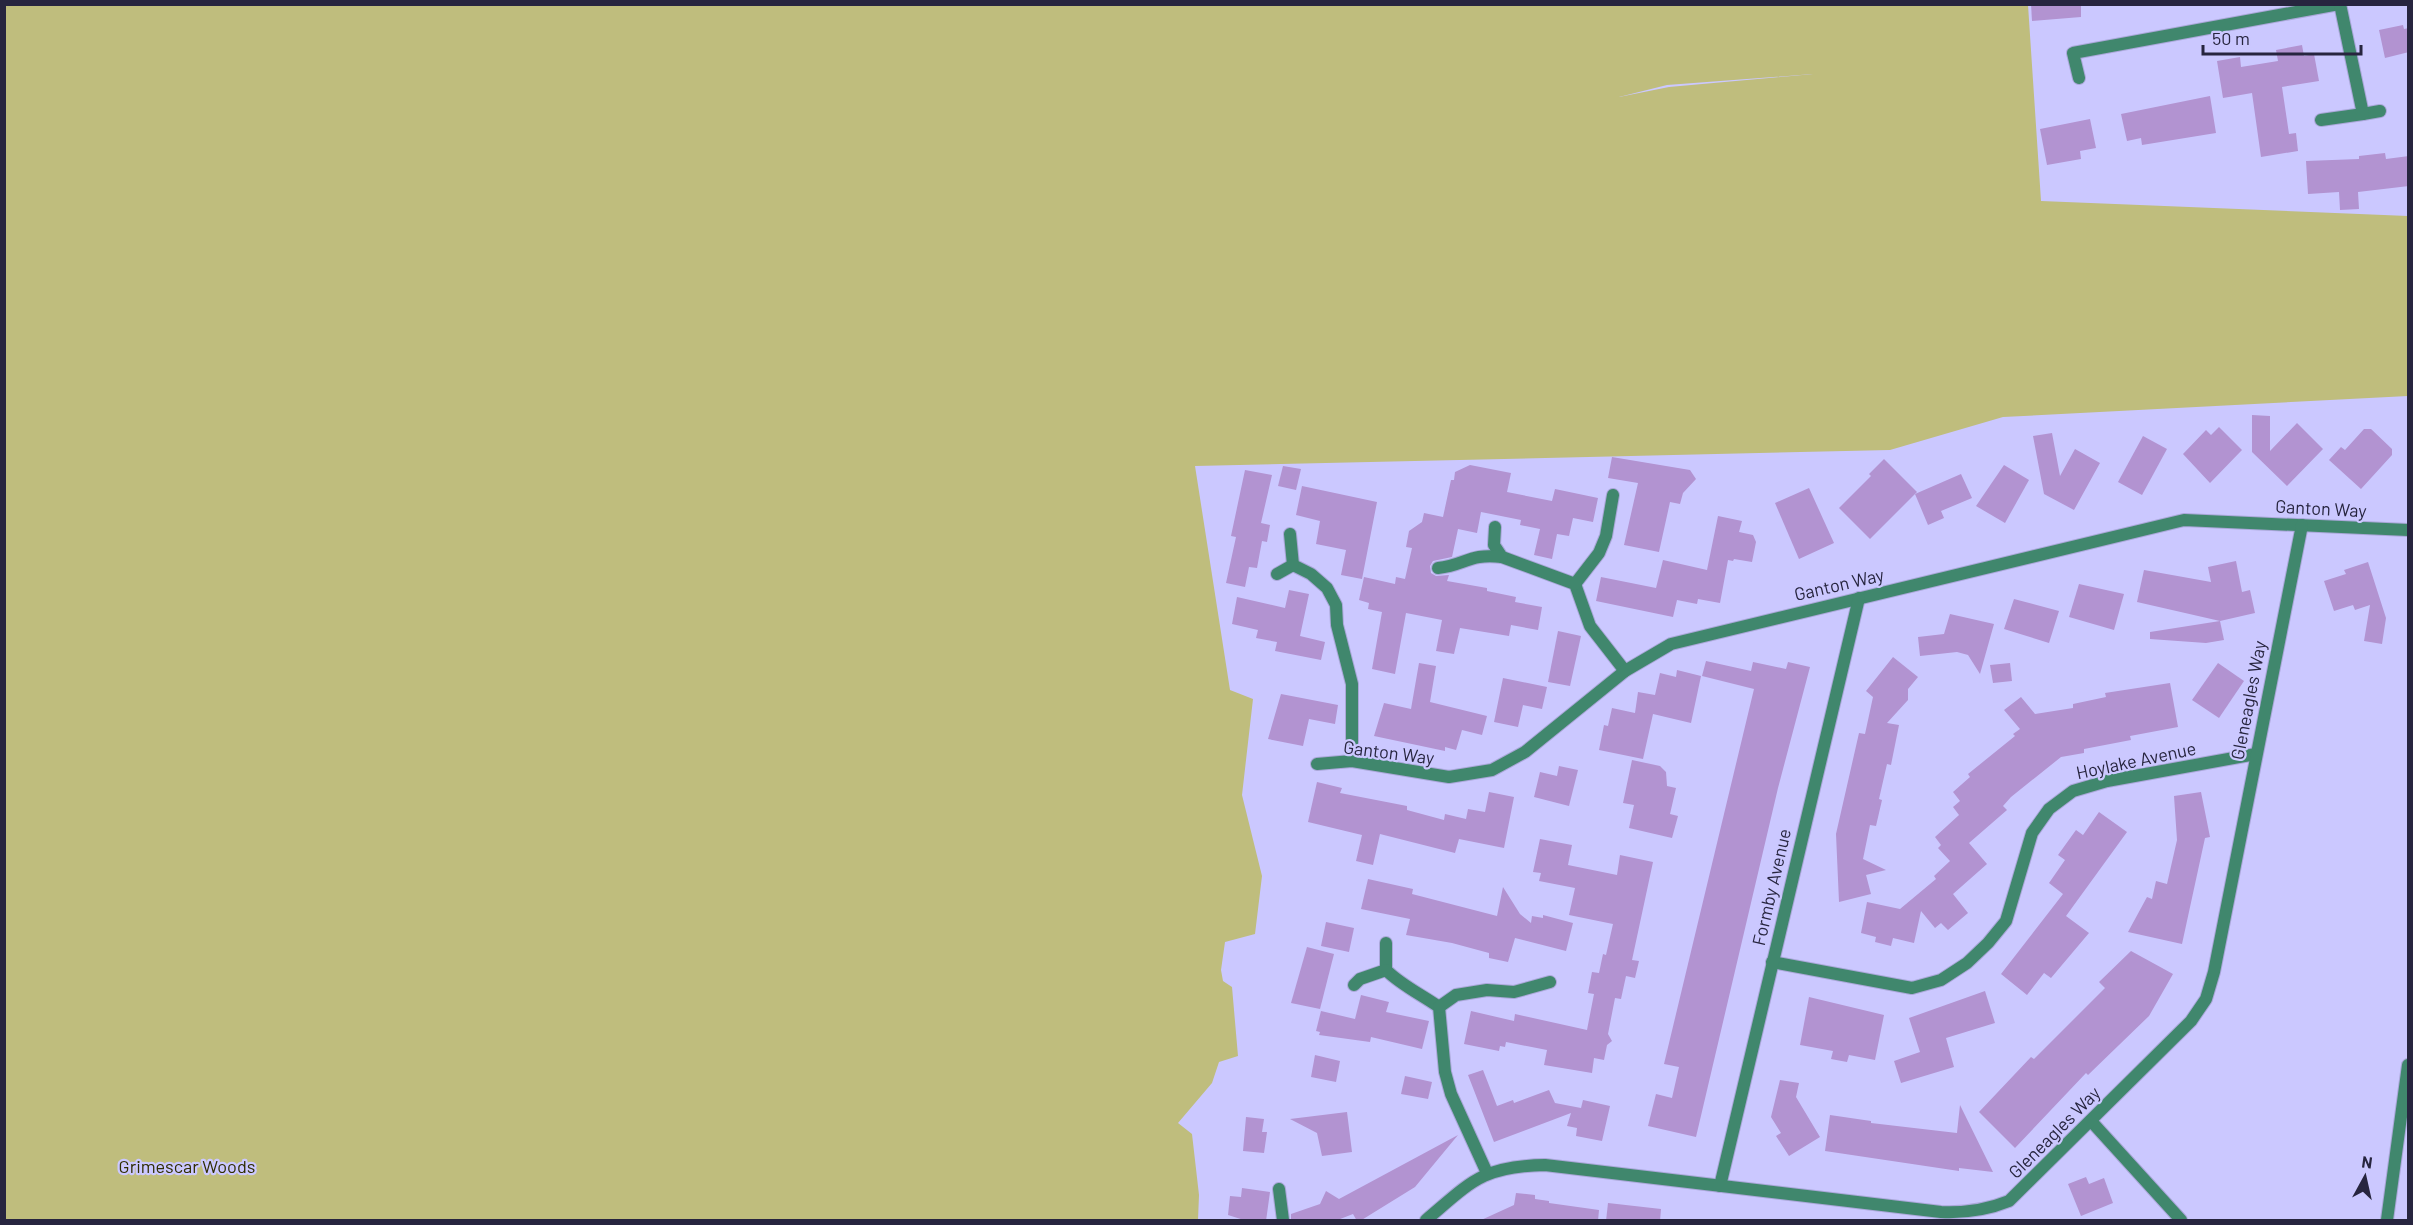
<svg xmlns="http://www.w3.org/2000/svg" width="2413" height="1225" font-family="Barlow,sans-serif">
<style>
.green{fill:#bfbd7d;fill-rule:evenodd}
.building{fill:#b293d1}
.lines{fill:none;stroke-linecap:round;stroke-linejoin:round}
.minor-casing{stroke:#aaa7d9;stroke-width:14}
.minor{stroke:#40876d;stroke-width:12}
.labels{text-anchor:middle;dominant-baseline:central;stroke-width:4.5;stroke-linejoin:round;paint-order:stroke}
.street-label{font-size:18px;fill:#27253f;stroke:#cbc8ff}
.park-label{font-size:18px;fill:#2f2d00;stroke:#cbc8ff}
</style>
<rect width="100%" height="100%" fill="#cbc8ff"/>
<path class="green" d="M5 4 2028 5 2041 201 2408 216V396L2003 417 1890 450 1195 466 1230 690 1253 699 1242 795 1262 876 1255 934 1225 942 1221 970 1223 981 1232 987 1238 1056 1219 1062 1212 1083 1178 1123 1192 1134 1199 1195 1198 1220H5ZM1813 74 1669 87 1619 97 1667 85Z"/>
<g class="building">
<polygon points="2031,4 2081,4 2081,17 2032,21"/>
<polygon points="2403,25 2404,29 2409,28 2409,52 2385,58 2379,30"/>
<polygon points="2302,45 2304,56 2314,54 2319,81 2282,87 2289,134 2296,133 2298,151 2261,157 2252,93 2223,98 2217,61 2240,57 2241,67 2278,61 2276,50"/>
<polygon points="2210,96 2216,133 2142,145 2141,138 2127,141 2121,114"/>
<polygon points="2090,119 2096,148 2080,151 2081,159 2047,165 2040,129"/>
<polygon points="2385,153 2386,159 2409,156 2409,186 2358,192 2359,209 2340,210 2339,192 2308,194 2306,161 2359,159 2359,156"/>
<polygon points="2252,415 2270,416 2270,451 2297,423 2323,449 2287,486 2252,452"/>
<polygon points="2219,427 2242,450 2210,483 2183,454 2206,430 2211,435"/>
<polygon points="2364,429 2371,429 2392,449 2392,455 2361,489 2329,460 2341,447 2345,450"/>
<polygon points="2052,433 2060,476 2075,449 2100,463 2074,510 2044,494 2033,436"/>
<polygon points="2143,436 2167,449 2142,495 2118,482"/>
<polygon points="1612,457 1690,470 1696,479 1683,493 1680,504 1670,502 1659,552 1624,545 1638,483 1608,478"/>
<polygon points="1884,459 1917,492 1870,539 1839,508 1871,476 1869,474"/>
<polygon points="1470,465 1511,473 1507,492 1552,501 1555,489 1598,498 1593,522 1573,518 1569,536 1557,534 1552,559 1534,555 1540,529 1520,525 1521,520 1481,512 1477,533 1458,529 1452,557 1433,561 1430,566 1431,573 1436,576 1449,575 1447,581 1487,588 1487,591 1516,597 1515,602 1542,607 1538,630 1511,625 1509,636 1460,628 1454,654 1436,651 1442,620 1406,613 1395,674 1372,669 1382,612 1368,609 1369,603 1359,600 1364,577 1395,584 1396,577 1405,579 1412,548 1406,547 1409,531 1422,522 1424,513 1443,517 1451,480 1454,480 1455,472"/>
<polygon points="2004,465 2029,480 2005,523 1976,506"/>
<polygon points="1283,466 1301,469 1296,490 1278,486"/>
<polygon points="1245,470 1272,475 1261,523 1270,525 1267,542 1262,541 1257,568 1249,567 1245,587 1226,583 1236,537 1231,536"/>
<polygon points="1961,474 1972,498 1941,511 1944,518 1928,525 1915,494"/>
<polygon points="1302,486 1377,502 1362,579 1341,575 1346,550 1316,544 1320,521 1296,515"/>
<polygon points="1809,488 1834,543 1799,559 1775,503"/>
<polygon points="1718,516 1742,521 1739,532 1753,535 1756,542 1752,562 1734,559 1733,561 1728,560 1720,603 1698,599 1697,604 1677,600 1673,617 1596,601 1601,577 1656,588 1663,560 1707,570"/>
<polygon points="2236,561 2242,592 2250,590 2255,613 2220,621 2137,602 2144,570 2211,582 2208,567"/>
<polygon points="2368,562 2386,618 2382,644 2364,641 2370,605 2355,610 2353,605 2334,611 2324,581 2346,574 2344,570"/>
<polygon points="2079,584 2124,594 2114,630 2069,617"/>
<polygon points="1289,590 1309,594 1300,636 1325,642 1321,660 1275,651 1277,642 1256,638 1258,630 1232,624 1237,597 1285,608"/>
<polygon points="2014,599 2059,611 2049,643 2004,629"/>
<polygon points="1950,614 1994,624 1980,674 1968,655 1957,652 1920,656 1918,637 1944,634"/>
<polygon points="2220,621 2224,640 2206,643 2150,639 2150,632"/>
<polygon points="1558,631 1581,636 1570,686 1548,682"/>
<polygon points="1893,657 1918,677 1908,689 1908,700 1887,723 1899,725 1891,765 1887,764 1879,799 1882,800 1876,826 1870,825 1863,859 1886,870 1866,875 1871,894 1839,902 1836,834 1859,733 1865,734 1873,697 1866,691"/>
<polygon points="1706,661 1751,671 1753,662 1786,669 1788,662 1810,667 1778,788 1696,1137 1648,1126 1656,1094 1672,1098 1679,1067 1664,1064 1754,689 1702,676"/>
<polygon points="1419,663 1436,666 1430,702 1487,716 1482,735 1462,730 1456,750 1445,747 1445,751 1374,736 1384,703 1411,709"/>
<polygon points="2010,663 2012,681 1993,683 1990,665"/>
<polygon points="2218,663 2244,681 2219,718 2192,700"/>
<polygon points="1677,670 1701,676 1691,723 1653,714 1643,759 1599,750 1604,725 1608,726 1612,708 1635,713 1638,692 1655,695 1660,673 1676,677"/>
<polygon points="1503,678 1547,687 1542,709 1523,705 1518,727 1494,722"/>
<polygon points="2170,683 2178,727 2130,736 2131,740 2084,749 2084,753 2061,757 2011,797 2003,806 2007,810 1969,843 1987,864 1953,894 1968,913 1948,930 1941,923 1935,928 1921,911 1914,943 1893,938 1891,946 1875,942 1876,937 1861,933 1867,902 1900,909 1936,879 1934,876 1950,861 1938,848 1941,845 1935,837 1959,815 1953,807 1960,801 1953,792 1970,777 1968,774 2015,736 2013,734 2020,729 2004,710 2021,697 2035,714 2073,708 2073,704 2106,697 2105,693"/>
<polygon points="1281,694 1338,705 1335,724 1309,719 1303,746 1268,739"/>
<polygon points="1632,760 1660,766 1666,772 1667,786 1676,788 1670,814 1678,816 1672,838 1629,828 1634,805 1623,803"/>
<polygon points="1559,766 1578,770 1569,806 1534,797 1540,772 1557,776"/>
<polygon points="1317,782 1342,788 1340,793 1407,806 1407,810 1444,820 1445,814 1466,819 1468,809 1485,812 1489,792 1514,797 1504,848 1459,839 1455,853 1380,834 1373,865 1356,861 1362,835 1308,822"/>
<polygon points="2201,792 2210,837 2205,838 2182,944 2128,932 2147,897 2152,899 2156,881 2167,884 2177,840 2174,796"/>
<polygon points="2099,812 2127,832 2066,916 2089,933 2051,978 2044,973 2027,995 2001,974 2063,894 2049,883 2065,860 2058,855 2076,830 2083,835"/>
<polygon points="1540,839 1572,845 1568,865 1617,875 1620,855 1653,862 1632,960 1639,961 1635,978 1626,976 1621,999 1615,998 1608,1034 1612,1041 1607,1045 1604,1060 1594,1058 1592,1073 1544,1065 1547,1050 1506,1042 1505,1047 1500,1046 1499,1051 1464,1044 1471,1011 1514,1021 1515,1014 1587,1030 1594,994 1588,993 1592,972 1599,973 1603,954 1606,955 1613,924 1569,915 1575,888 1539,881 1541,873 1533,872"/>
<polygon points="1368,879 1413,889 1412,894 1497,916 1503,887 1520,914 1531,923 1532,916 1543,918 1543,915 1573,923 1566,951 1515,938 1508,962 1489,958 1489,953 1452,943 1406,935 1410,919 1361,909"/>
<polygon points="1326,922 1354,928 1349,952 1321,946"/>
<polygon points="1307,947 1334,954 1320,1009 1291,1003"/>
<polygon points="2131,951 2173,974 2149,1016 2088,1075 2086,1073 2015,1148 1979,1112 2031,1057 2034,1059 2105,988 2099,982"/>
<polygon points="1985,991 1995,1023 1946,1038 1954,1067 1901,1083 1894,1061 1920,1052 1909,1018"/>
<polygon points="1361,995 1389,1002 1386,1012 1429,1021 1422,1049 1371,1037 1370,1042 1319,1035 1320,1032 1316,1031 1321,1011 1355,1019"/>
<polygon points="1809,997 1884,1015 1875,1060 1849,1055 1847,1062 1831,1059 1833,1051 1800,1045"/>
<polygon points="1315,1055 1340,1061 1336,1082 1311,1077"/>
<polygon points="1483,1070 1497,1106 1513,1100 1514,1103 1549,1090 1555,1103 1581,1108 1583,1100 1610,1106 1602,1141 1576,1136 1577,1128 1567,1126 1571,1113 1494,1142 1468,1075"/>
<polygon points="1405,1076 1432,1082 1428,1099 1401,1094"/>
<polygon points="1780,1080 1799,1083 1796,1097 1820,1137 1789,1156 1776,1136 1781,1133 1771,1117"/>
<polygon points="1960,1105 1993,1172 1959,1168 1959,1171 1825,1151 1830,1115 1871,1121 1871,1123 1957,1133"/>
<polygon points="1347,1112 1352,1152 1322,1156 1317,1133 1290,1119"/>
<polygon points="1246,1117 1264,1119 1262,1132 1267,1132 1264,1153 1243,1151"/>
<polygon points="1458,1135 1415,1187 1360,1221 1357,1221 1353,1214 1335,1221 1291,1221 1291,1214 1320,1204 1326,1191 1339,1199"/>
<polygon points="2086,1177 2089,1184 2104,1178 2113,1203 2081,1216 2068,1184"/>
<polygon points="1242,1188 1270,1192 1266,1221 1247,1221 1228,1215 1230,1196 1241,1197"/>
<polygon points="1516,1193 1535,1195 1535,1199 1549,1201 1549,1203 1599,1210 1598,1221 1479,1221 1514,1205"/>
<polygon points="1608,1203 1661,1209 1660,1221 1606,1221"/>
</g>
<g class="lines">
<defs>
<g id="minor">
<polyline points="2079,78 2073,53 2339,4"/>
<polyline points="2363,114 2380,111"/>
<polyline points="2321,120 2363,114 2340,4"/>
<polyline points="1495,527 1494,545 1502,557 1575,584 1590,626 1625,671"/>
<polyline points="1290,534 1293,565 1311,574 1327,588 1336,605 1337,625 1352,684 1352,761"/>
<path d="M1438 568C1466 565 1469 553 1502 557"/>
<polyline points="1277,574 1293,565"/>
<polyline points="1575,584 1599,553 1606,536 1613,495"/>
<polyline points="1317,764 1352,761 1449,777 1492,770 1525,752 1625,671 1671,644 2184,520 2408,530"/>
<path d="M1386 943V970C1401 985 1422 995 1439 1007L1445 1072 1451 1094 1487 1173"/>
<polyline points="1772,962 1912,988 1941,980 1967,963 1988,943 2006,921 2032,833 2049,809 2073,791 2107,781 2256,754"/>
<polyline points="1354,985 1360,979 1386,970"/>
<polyline points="1439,1007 1456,995 1487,990 1514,992 1550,982"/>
<polyline points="2091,1121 2181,1220"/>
<polyline points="1720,1186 1859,598"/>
<polyline points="1279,1189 1283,1220"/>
<path d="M1426 1220C1471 1182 1482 1166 1545 1165L1941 1212C1964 1213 1987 1210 2009 1201L2191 1021 2206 999 2214 972 2302 525"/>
<polyline points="2387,1220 2408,1065"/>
</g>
</defs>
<use href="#minor" class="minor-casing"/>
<use href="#minor" class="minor"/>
</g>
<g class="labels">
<g class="street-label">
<text transform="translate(2321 508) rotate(3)">Ganton Way</text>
<text transform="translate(1839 584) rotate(-13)">Ganton Way</text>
<text transform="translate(2248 700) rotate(-79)">Gleneagles Way</text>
<text transform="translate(1389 752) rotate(7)">Ganton Way</text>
<text transform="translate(2136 760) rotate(-12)">Hoylake Avenue</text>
<text transform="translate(1771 887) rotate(-77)">Formby Avenue</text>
<text transform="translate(2054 1132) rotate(-45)">Gleneagles Way</text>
</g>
<g class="park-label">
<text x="187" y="1166">Grimescar Woods</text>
</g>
</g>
<rect width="2413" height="1225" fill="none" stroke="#27253f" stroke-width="12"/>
<g transform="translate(2365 1177) rotate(8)" stroke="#cbc8ff" stroke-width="4.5" paint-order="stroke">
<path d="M0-4.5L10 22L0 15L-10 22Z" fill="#27253f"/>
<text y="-9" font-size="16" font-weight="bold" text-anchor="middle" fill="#27253f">N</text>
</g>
<path d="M2203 45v9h158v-9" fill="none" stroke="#27253f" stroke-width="3"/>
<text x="2212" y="45" font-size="18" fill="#27253f" stroke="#cbc8ff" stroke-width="4.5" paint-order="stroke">50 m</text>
</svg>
